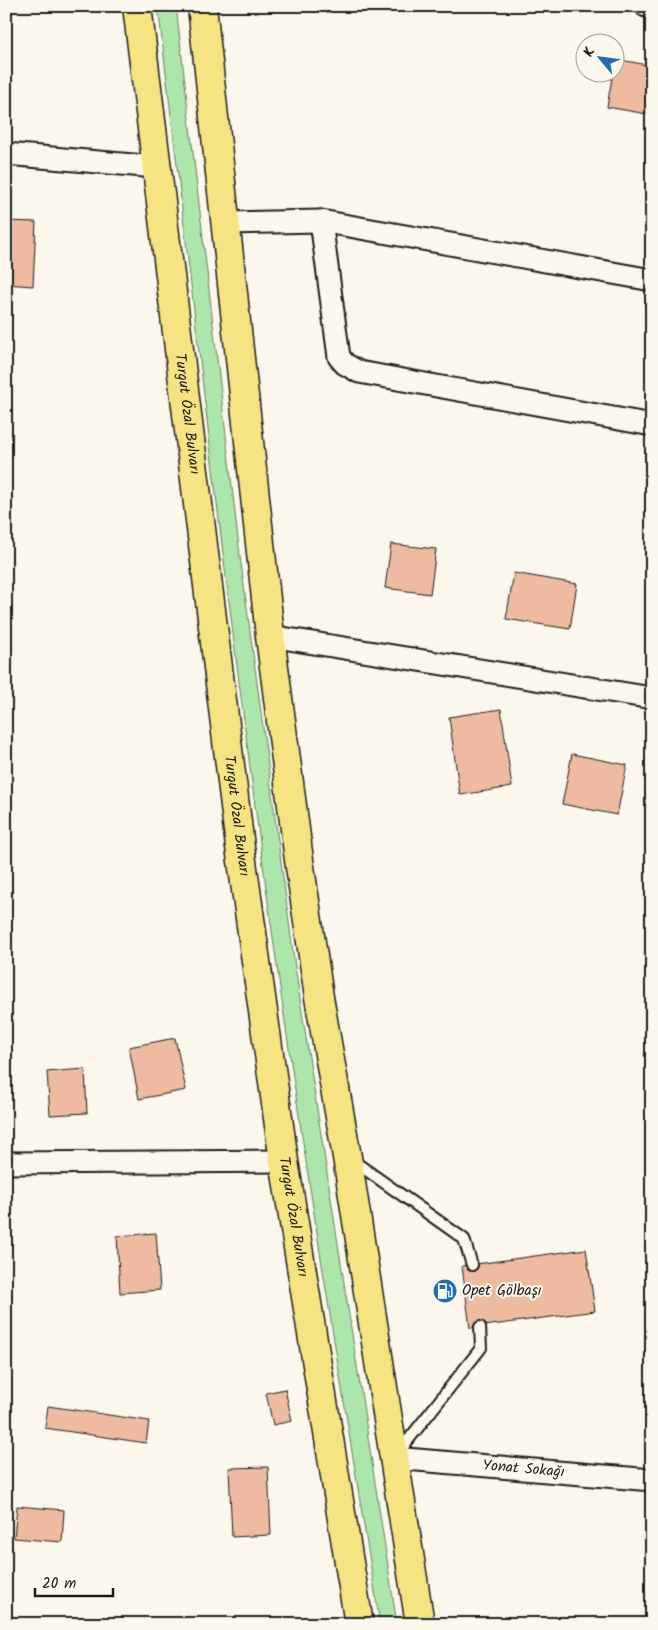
<svg xmlns="http://www.w3.org/2000/svg" width="658" height="1630" font-family="Kalam,sans-serif">
<style>
.green{fill:#ace6ab;stroke:#648164}
.building{fill:#eebba0;stroke:#1c1c1c}
.lines{fill:none;stroke-linecap:round;stroke-linejoin:round}
.service-casing{stroke:#1c1c1c;stroke-width:14}
.minor-casing{stroke:#1c1c1c;stroke-width:25}
.primary-casing{stroke:#1c1c1c;stroke-width:31}
.service{stroke:#fbf7ec;stroke-width:10}
.minor{stroke:#fbf7ec;stroke-width:21}
.primary{stroke:#f6e381;stroke-width:28}
.labels{text-anchor:middle;dominant-baseline:central;stroke-width:4;stroke-linejoin:round;paint-order:stroke}
.street-label{font-size:15px;fill:#1c1c1c;stroke:#fbf7ec}
.poi-label{font-size:15px;fill:#1c1c1c;stroke:#fbf7ec;text-anchor:start}
</style>
<rect width="100%" height="100%" fill="#fbf7ec"/>
<filter id="ink" filterUnits="userSpaceOnUse"><feTurbulence type="fractalNoise" baseFrequency=".02" numOctaves="2"/><feDisplacementMap in="SourceGraphic" scale="10" xChannelSelector="R" yChannelSelector="G"/><feConvolveMatrix kernelMatrix="1 2 1 2 8 2 1 2 1" color-interpolation-filters="sRGB"/></filter>
<g filter="url(#ink)">
<path class="green" d="M158 6H176L240 556 295 967 397 1624H380C341 1383 301 1143 268 902 227 604 194 305 158 6Z"/>
<g class="building">
<polygon points="616,59 652,66 652,88 647,114 607,107 613,72 616,72"/>
<polygon points="6,221 36,222 33,286 6,284"/>
<polygon points="391,544 436,549 430,594 385,588"/>
<polygon points="514,573 577,584 570,629 506,619"/>
<polygon points="501,709 512,787 460,795 449,717"/>
<polygon points="572,754 627,765 617,815 562,804"/>
<polygon points="175,1038 186,1090 139,1099 129,1047"/>
<polygon points="85,1069 87,1113 50,1115 47,1072"/>
<polygon points="156,1233 160,1290 120,1293 117,1236"/>
<polygon points="586,1249 595,1311 470,1328 462,1266"/>
<polygon points="6,1254 8,1254 9,1297 6,1298"/>
<polygon points="285,1389 292,1421 273,1425 266,1393"/>
<polygon points="48,1406 149,1421 146,1443 45,1428"/>
<polygon points="268,1467 271,1535 232,1537 229,1468"/>
<polygon points="17,1506 64,1510 62,1542 14,1538"/>
</g>
<g class="lines">
<defs>
<g id="service">
<polyline points="352,1160 464,1239 472,1265"/>
<polyline points="398,1453 481,1348 480,1327"/>
</g>
<g id="minor">
<polyline points="646,6 652,7"/>
<polyline points="6,154 156,167"/>
<polyline points="321,221 339,357 345,364 359,372 652,425"/>
<polyline points="225,223 321,221 652,280"/>
<polyline points="270,636 652,698"/>
<polyline points="6,1163 284,1161"/>
<path id="s1" d="M394 1458 652 1480"/>
</g>
<g id="primary">
<path id="s2" d="M137 6 240 847 284 1161 359 1624"/>
<polyline points="202,6 270,636 299,860 319,997 347,1157 420,1624"/>
</g>
</defs>
<use href="#service" class="service-casing"/>
<use href="#minor" class="minor-casing"/>
<use href="#primary" class="primary-casing"/>
<use href="#service" class="service"/>
<use href="#minor" class="minor"/>
<use href="#primary" class="primary"/>
</g>
</g>
<defs>
<symbol id="fuel-disc" viewBox="-11 -11 22 22"><circle r="9.5" fill="#1f6fb2" stroke="#fbf7ec"/><path d="M-5.5-6h7V0h2V4h1.3V-2.5L3-4.5l.8-.8L6-3V5H2.5V1h-1V6h-7ZM-4.2-4.7v3.2H.2V-4.7Z" fill="#fff"/></symbol>
</defs>
<g fill-rule="evenodd">
<use href="#fuel-disc" x="431" y="1277" width="28" height="28"/>
</g>
<g class="labels">
<g class="street-label">
<text stroke="none"><textPath href="#s2" startOffset="411">Turgut Özal Bulvarı</textPath></text>
<text stroke="none"><textPath href="#s2" startOffset="816">Turgut Özal Bulvarı</textPath></text>
<text stroke="none"><textPath href="#s2" startOffset="1221">Turgut Özal Bulvarı</textPath></text>
<text stroke="none"><textPath href="#s1" startOffset="130">Yonat Sokağı</textPath></text>
</g>
<g class="poi-label">
<text x="462" y="1291">Opet Gölbaşı</text>
</g>
</g>
<rect width="658" height="1630" fill="none" stroke="#fbf7ec" stroke-width="25"/>
<rect x="12" y="12" width="633" height="1605" fill="none" stroke="#1c1c1c" stroke-width="2" filter="url(#ink)"/>
<g transform="translate(600 58) rotate(299)"><circle r="24" fill="#fbf7ec" stroke="#a29f99"/>
<path d="M0-4L9 19L0 12L-9 19Z" fill="#1f6fb2"/>
<text y="-8" font-size="14" font-weight="bold" text-anchor="middle" fill="#1c1c1c">K</text>
</g>
<path d="M35 1588v8h78v-8" fill="none" stroke="#1c1c1c" stroke-width="2.5"/>
<text x="42" y="1588" font-size="15" fill="#1c1c1c" stroke="#fbf7ec" stroke-width="4" paint-order="stroke">20 m</text>
</svg>
